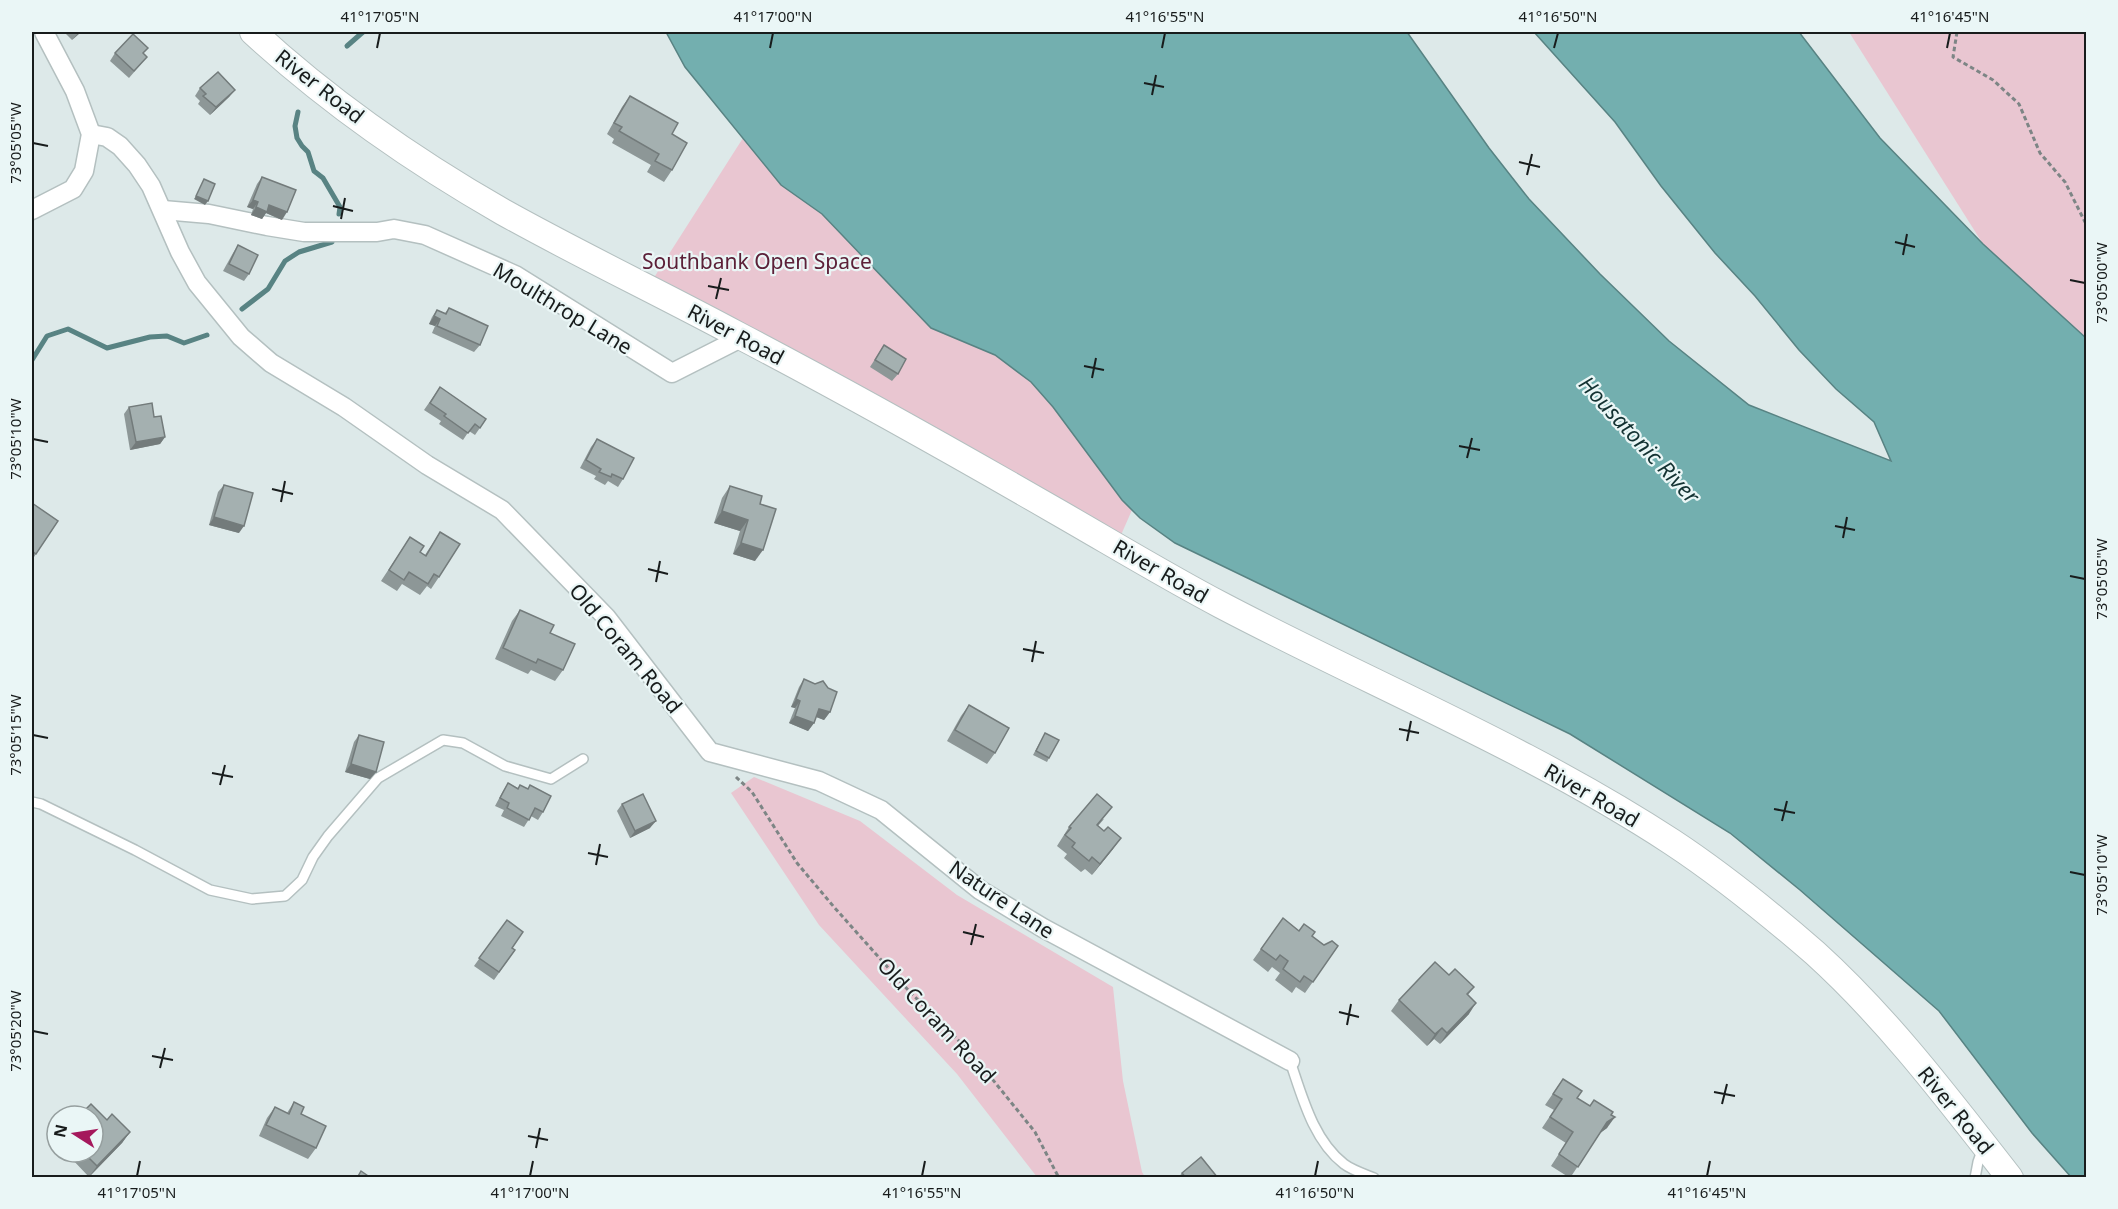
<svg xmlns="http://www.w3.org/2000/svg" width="2118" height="1209" font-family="'Noto Sans',sans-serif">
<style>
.green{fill:#e9c6d1}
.water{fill:#73afaf;stroke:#588383;stroke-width:1.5}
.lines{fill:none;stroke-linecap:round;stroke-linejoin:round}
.stream{stroke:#588383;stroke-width:5}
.lane-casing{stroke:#b4c0c0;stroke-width:12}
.street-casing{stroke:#b4c0c0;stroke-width:21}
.secondary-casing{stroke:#b4c0c0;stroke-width:28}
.path{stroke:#7d8585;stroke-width:3;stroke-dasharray:4.5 3;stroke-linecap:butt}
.lane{stroke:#fff;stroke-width:9}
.street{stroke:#fff;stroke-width:18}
.secondary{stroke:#fff;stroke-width:26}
.wall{fill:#8d9797}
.shaded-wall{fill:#737b7b}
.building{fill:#a4b0b0;stroke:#737b7b;stroke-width:1.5}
.ticks{fill:none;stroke:#181c1c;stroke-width:2}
.labels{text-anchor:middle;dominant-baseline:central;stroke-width:4.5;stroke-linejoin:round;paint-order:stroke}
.street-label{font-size:21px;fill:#181c1c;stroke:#eaf6f6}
.park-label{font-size:21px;fill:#5c2038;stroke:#eaf6f6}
.water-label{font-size:22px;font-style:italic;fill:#133232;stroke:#eaf6f6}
.neatline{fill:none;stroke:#181c1c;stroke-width:2}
.ticks-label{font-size:15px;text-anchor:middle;fill:#181c1c}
</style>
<rect width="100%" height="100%" fill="#dde9e9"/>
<g class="green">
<polygon points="1849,32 2086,32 2086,338 1983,244"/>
<polygon points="743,138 781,185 822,214 931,328 995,355 1031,382 1053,407 1122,500 1132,510 1117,544 648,287"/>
<polygon points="754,777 860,821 957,895 1113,987 1123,1081 1142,1172 1145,1177 1037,1177 957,1074 819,925 731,793"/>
</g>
<polygon class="water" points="666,32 1407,32 1489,148 1529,199 1600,274 1669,341 1749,405 1891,461 1874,422 1836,389 1799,350 1755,296 1715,253 1661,186 1615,122 1534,32 1799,32 1880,138 1983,244 2086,338 2086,1177 2071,1177 2032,1133 1939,1011 1800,890 1730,833 1570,734 1175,543 1140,518 1122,500 1053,407 1031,382 995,355 931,328 822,214 781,185 685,67"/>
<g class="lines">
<g class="stream">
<polyline points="347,46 363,32"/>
<polyline points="298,112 295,126 297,138 302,146 308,152 314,171 323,178 340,207 339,214"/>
<polyline points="242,309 268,289 285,261 299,252 332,242"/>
<polyline points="32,360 47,336 68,329 107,348 150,337 167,336 184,343 207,335"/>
</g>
<defs>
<g id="lane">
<polyline points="32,802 41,804 135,850 210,890 252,899 285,896 302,880 313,857 328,836 378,778 443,740 463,743 505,766 551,779 583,759"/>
<path d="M1290 1061C1302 1096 1313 1140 1344 1164 1352 1170 1364 1174 1374 1178"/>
<polyline points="1975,1178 1978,1162 1983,1148"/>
</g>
<g id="street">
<polyline points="91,134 107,137 120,146 137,165 151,186 180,252 197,283 241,337 271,363 344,407 427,465 502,510 606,617 710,752 819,781 881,810 980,890 1043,928 1290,1061"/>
<polyline points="32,210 73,189 84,171 91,134 75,91 44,32"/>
<polyline points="163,210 209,214 267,226 304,232 377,232 394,229 425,235 515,275 672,373 743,337"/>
</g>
<path id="secondary" d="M253 32C328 101 414 161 503 212 580 255 660 293 738 335 845 391 950 450 1054 510 1110 542 1164 575 1221 605 1371 684 1530 749 1672 842 1722 875 1770 914 1815 953 1889 1020 1949 1100 2010 1178"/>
</defs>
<use href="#lane" class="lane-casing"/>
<use href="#street" class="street-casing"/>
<use href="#secondary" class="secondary-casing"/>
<g class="path">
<polyline points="1957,32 1953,57 1993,80 2019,104 2040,153 2065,182 2086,224"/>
<polyline points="736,777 752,792 797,863 834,907 908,990 972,1054 1035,1132 1059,1178"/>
</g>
<use href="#lane" class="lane"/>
<use href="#street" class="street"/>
<use href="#secondary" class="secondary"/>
</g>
<g class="wall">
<polygon points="64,32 81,32 72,40"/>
<polygon points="115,53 144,54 141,64 129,78 110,61"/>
<polygon points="200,88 235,90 229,97 210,115 198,104 200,101 195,96"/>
<polygon points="630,96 672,134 672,170 664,182 647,172 651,165 612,143 614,139 607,134 622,107"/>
<polygon points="262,177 282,220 266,213 262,219 251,215 253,209 247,207 257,184"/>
<polygon points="238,245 249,274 244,281 223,271 233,253"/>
<polygon points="449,308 480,345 474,352 432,333 435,326 429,324 432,317 437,310 445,313"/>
<polygon points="884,345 898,374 892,381 870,367"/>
<polygon points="440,387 486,419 475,435 469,431 463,440 439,424 441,421 424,410"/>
<polygon points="129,407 154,417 165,437 160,444 130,450 124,414"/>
<polygon points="597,439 623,479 618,487 608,481 605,485 594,479 596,476 580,468 591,447"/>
<polygon points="224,485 239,533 209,525 218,492"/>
<polygon points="730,486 760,504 755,561 733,554 740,531 714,523 722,498"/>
<polygon points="32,503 36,554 32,560"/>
<polygon points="440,532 439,577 431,589 427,586 420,595 402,584 397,591 381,581 410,537 420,552 425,555"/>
<polygon points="520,610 550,633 563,670 555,681 531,670 528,674 495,659 512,621"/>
<polygon points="804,679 830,712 824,720 816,717 814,723 808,731 789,723 795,708 791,707 799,687"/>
<polygon points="969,705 995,753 987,764 947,741 961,716"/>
<polygon points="1045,733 1049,758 1047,762 1033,755"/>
<polygon points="359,735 376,772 370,779 345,772 354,742"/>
<polygon points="508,783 518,788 520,785 543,812 538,820 531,816 524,827 501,816 504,810 495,806 503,791"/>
<polygon points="622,804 650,828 630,838 617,811"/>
<polygon points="1104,819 1098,826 1113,849 1092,875 1085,869 1081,872 1064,858 1067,854 1057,846 1069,827"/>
<polygon points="1283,918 1299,931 1312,936 1324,945 1338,946 1305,993 1296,987 1292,993 1275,980 1280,973 1272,967 1268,972 1253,960"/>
<polygon points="507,920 512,948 515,950 494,980 474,966"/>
<polygon points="1449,975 1474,987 1468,995 1469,1014 1440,1044 1434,1039 1427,1046 1391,1011 1399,1000"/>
<polygon points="1563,1079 1577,1098 1590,1106 1611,1115 1607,1128 1600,1133 1570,1178 1551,1166 1566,1143 1542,1128 1554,1110 1545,1105"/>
<polygon points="294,1102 301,1114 316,1148 308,1159 259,1136 267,1118 275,1107 287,1113"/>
<polygon points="107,1120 130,1132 122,1143 89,1177 71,1158 75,1152 93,1152"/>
<polygon points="1182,1173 1218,1178 1178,1178"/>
</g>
<g class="shaded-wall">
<polygon points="79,32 81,32 72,40"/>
<polygon points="235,90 229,97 210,115 216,107"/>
<polygon points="196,196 208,201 205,205 194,199"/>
<polygon points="253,200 258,202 253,209 247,207"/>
<polygon points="269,205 287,212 282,220 266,213 262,219 251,215 256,207"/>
<polygon points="434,316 440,319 435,326 429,324"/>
<polygon points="165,437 160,444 130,450 136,442"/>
<polygon points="722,511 748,520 740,531 714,523"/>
<polygon points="214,517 244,526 239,533 209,525"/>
<polygon points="741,543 763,550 755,561 733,554"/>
<polygon points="796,699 800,701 795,708 791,707"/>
<polygon points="819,709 830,712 824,720 814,716"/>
<polygon points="795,716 814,723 808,731 789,723"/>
<polygon points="351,764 376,772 370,779 345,772"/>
<polygon points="656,821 650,828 630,838 635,831"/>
<polygon points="1121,838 1113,849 1092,875 1100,864"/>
<polygon points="1476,1003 1469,1014 1440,1044 1447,1033"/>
<polygon points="1442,1028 1434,1039 1427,1046 1435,1034"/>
<polygon points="1615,1117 1607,1128 1599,1134 1607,1122"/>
<polygon points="130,1132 122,1143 89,1177 97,1166"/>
</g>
<g class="building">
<polygon points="133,34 148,48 143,53 147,57 134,71 115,53"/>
<polygon points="218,72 235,90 216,107 203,96 206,94 200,88"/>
<polygon points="630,96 678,123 672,134 687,143 672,170 655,161 659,154 619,131 622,127 614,123"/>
<polygon points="262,177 296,190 287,212 269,205 267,212 256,207 258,202 253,200"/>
<polygon points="204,179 215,184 208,201 196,196"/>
<polygon points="238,245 258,255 249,274 229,264"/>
<polygon points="449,308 488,326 480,345 437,326 440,319 434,316 437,310 446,314"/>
<polygon points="884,345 906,359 898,374 875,360"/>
<polygon points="440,387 486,419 480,428 475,424 468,433 444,416 446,414 430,403"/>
<polygon points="152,403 154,417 161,416 165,437 136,442 129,407"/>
<polygon points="597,439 634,458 623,479 612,474 611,477 599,472 601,469 586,460"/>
<polygon points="224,485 253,493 244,526 214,517"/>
<polygon points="730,486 762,496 760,504 776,509 763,550 741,543 748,520 722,511"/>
<polygon points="32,503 58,521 36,554 32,551"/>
<polygon points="440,532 460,544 439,577 434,574 428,584 409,572 404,580 389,570 410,537 424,546 420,552 426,556"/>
<polygon points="520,610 554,625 550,633 575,644 563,670 538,659 536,663 503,648"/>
<polygon points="804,679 815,684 823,681 828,688 837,692 830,712 819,709 814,723 795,716 800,701 796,699"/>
<polygon points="969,705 1009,728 995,753 955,730"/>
<polygon points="1045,733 1059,740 1049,758 1036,751"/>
<polygon points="359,735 384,742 376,772 351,764"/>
<polygon points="508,783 518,789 520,785 528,789 530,785 551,796 543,812 535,808 529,820 507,808 509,803 500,798"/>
<polygon points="643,794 656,821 635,831 622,804"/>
<polygon points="1097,794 1112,807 1097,825 1104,831 1108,827 1121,838 1100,864 1092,857 1089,861 1072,847 1075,843 1065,835 1071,828 1069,827"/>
<polygon points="1283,918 1299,931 1304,924 1315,932 1312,936 1324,945 1332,941 1338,946 1313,982 1304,976 1300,982 1283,969 1288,961 1280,955 1276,960 1261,949"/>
<polygon points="507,920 523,932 512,948 515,950 499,972 479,958"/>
<polygon points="1435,962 1449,975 1455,969 1474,987 1467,994 1476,1003 1447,1033 1442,1028 1435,1034 1399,1000"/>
<polygon points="1563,1079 1582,1091 1577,1098 1590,1106 1594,1100 1613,1112 1611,1115 1615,1117 1607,1122 1578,1167 1559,1154 1573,1132 1550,1117 1562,1099 1553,1094"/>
<polygon points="294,1102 304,1107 301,1114 326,1126 316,1148 266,1125 275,1107 289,1114"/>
<polygon points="91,1104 107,1120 112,1114 130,1132 97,1166 83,1152 93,1152 93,1116 79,1116"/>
<polygon points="1201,1157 1218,1178 1186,1178 1182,1173"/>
<polygon points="361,1171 371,1178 357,1178"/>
</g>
<path class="ticks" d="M377 48 380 33M770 48 773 33M1162 48 1165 33M1554 48 1558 33M1947 48 1950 33M1144 83 1164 87M1152 95 1156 75M33 143 48 146M1519 162 1540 167M1527 175 1532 154M333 206 353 211M341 219 345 198M1895 242 1915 247M1903 255 1907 234M2070 280 2085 283M708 286 729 290M716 299 721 278M1084 366 1104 370M1092 378 1096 358M33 439 48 442M1459 446 1480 450M1467 458 1472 438M272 489 293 494M281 502 285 481M1835 526 1855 530M1843 538 1847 517M648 569 668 574M2070 576 2085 579M656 582 660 561M1023 649 1044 653M1032 662 1036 641M1399 729 1419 733M33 735 48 738M1407 741 1411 721M212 773 233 777M220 785 225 765M1774 809 1795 813M1782 821 1787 801M588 853 608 857M596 865 600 844M2070 872 2085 875M963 932 984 937M971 945 976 924M1339 1012 1359 1017M1347 1025 1351 1004M33 1031 48 1034M152 1056 173 1060M160 1068 165 1048M1714 1092 1735 1096M1722 1104 1727 1084M528 1136 548 1140M536 1148 540 1128M137 1176 140 1161M530 1176 533 1161M922 1176 925 1161M1315 1176 1318 1161M1707 1176 1710 1161"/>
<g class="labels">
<g class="street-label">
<text transform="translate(320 86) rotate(38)">River Road</text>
<text transform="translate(563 308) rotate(31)">Moulthrop Lane</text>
<text transform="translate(736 334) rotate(28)">River Road</text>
<text transform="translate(1161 571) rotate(30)">River Road</text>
<text transform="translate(626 648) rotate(50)">Old Coram Road</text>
<text transform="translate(1592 795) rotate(30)">River Road</text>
<text transform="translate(1002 899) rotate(34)">Nature Lane</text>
<text transform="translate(937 1020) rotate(47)">Old Coram Road</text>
<text transform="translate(1956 1110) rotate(51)">River Road</text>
</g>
<g class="park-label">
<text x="757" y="261">Southbank Open Space</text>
</g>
<g class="water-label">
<text transform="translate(1640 439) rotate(47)">Housatonic River</text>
</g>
</g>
<rect width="2118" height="1209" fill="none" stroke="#eaf6f6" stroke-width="66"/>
<g transform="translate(75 1134) rotate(282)"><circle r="28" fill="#eaf6f6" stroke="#969f9f" stroke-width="1.5"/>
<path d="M0-4.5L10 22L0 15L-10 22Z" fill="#a5185c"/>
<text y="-9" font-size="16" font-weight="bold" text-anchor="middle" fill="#181c1c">N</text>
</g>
<rect x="33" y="33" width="2052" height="1143" class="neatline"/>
<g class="ticks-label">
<text x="380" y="22">41°17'05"N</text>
<text x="773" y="22">41°17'00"N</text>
<text x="1165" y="22">41°16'55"N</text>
<text x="1558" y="22">41°16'50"N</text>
<text x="1950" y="22">41°16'45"N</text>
<text transform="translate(16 143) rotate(-90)" y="5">73°05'05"W</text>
<text transform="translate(2102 283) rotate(-90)" y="5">73°05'00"W</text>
<text transform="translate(16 439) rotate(-90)" y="5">73°05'10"W</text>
<text transform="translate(2102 579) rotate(-90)" y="5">73°05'05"W</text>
<text transform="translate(16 735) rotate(-90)" y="5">73°05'15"W</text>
<text transform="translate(2102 875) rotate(-90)" y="5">73°05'10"W</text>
<text transform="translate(16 1031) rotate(-90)" y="5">73°05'20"W</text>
<text x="137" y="1198">41°17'05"N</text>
<text x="530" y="1198">41°17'00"N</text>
<text x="922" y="1198">41°16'55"N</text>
<text x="1315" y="1198">41°16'50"N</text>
<text x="1707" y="1198">41°16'45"N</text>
</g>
</svg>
